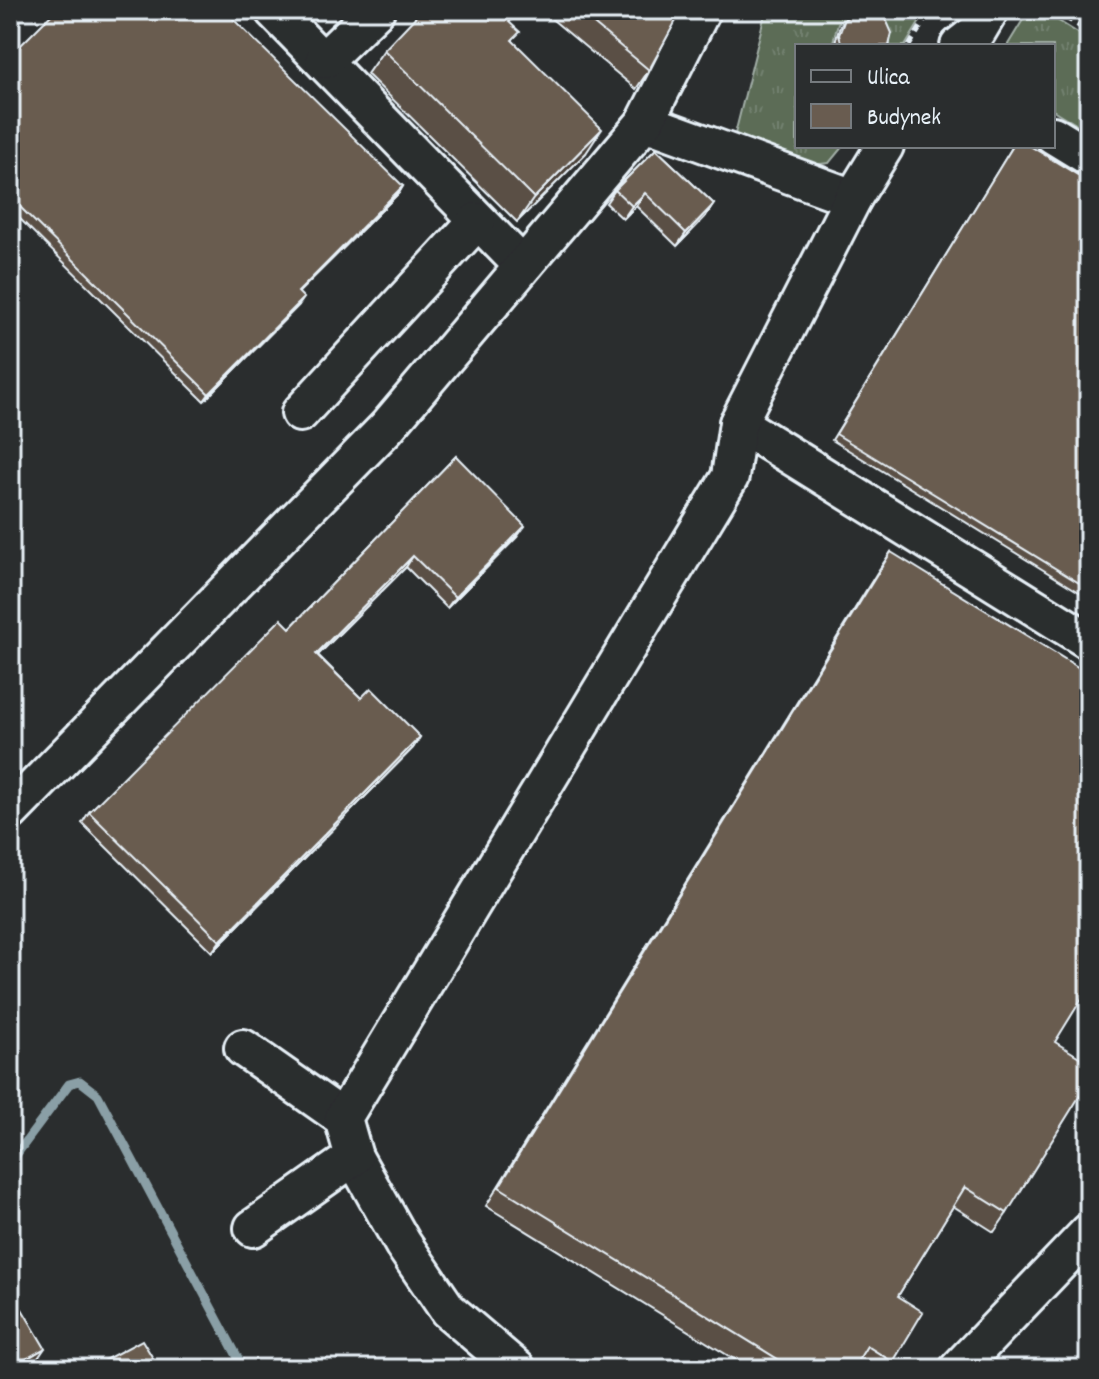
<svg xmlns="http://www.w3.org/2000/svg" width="1099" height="1379" font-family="Dekko,sans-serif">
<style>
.grass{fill:url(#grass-tufts);stroke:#a2aea7;stroke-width:2}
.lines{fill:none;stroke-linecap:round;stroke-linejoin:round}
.stream{stroke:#8a9fa6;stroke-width:9}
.minor-casing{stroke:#e8f1f8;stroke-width:42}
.path{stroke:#e8f1f8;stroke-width:5;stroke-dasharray:8 6;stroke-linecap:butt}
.minor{stroke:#2a2d2e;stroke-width:36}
.wall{fill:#5a4f45;stroke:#e8f1f8;stroke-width:2}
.shaded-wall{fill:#4a4038;stroke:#e8f1f8;stroke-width:2}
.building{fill:#695c50;stroke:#e8f1f8;stroke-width:2}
</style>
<defs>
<pattern id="grass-tufts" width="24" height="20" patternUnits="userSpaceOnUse" patternTransform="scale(2)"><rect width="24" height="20" fill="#5b6c56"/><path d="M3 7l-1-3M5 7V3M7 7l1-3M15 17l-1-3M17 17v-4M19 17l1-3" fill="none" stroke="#73816f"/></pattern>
</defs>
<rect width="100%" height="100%" fill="#2a2d2e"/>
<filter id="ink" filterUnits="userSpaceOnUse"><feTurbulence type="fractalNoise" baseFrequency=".0125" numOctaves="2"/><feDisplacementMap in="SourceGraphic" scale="16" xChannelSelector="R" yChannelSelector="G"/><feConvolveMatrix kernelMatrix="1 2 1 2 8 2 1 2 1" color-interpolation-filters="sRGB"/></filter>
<g filter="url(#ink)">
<g class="grass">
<polygon points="766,10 927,10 905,46 890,46 890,37 856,13 838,23 832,46 797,46 797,146 843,146 829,163 811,165 733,142"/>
<polygon points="1029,10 1041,10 1089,40 1089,132 1053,110 1053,46 1007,46"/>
</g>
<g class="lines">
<g class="stream">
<polyline points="10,1163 69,1084 80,1081 98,1095 244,1369"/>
<polyline points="1081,1369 1089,1364"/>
</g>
<defs>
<g id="minor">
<polyline points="273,10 522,265"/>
<polyline points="959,46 977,32 990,10"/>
<polyline points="324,60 376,10"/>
<polyline points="645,122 853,198"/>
<polyline points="1053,135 1089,157"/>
<polyline points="300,413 477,221"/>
<polyline points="738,423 1089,641"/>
<polyline points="10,812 387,427 645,122 702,10"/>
<polyline points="243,1048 343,1118"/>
<polyline points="354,1157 403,1244 448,1310 517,1369"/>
<polyline points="253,1228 354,1157 343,1118 730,477 738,423 853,198 885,146"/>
<polyline points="958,1369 1089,1232"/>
</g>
</defs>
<use href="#minor" class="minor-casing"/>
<g class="path">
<polyline points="1053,10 1089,32"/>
<polyline points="909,46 931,10"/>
</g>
<use href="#minor" class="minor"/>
</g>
<g class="wall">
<polygon points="541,10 669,10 649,70 636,89"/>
<polygon points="1064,10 1078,10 1074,16"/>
<polygon points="845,19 889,46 836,46 835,42 840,26"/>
<polygon points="510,22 513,41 586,153 517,222 367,74 384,50"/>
<polygon points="10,56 403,186 399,193 298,293 299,305 204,401 10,209"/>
<polygon points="1013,146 1089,182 1089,598 832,440"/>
<polygon points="656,149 714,204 705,217 677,246 636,206 623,219 606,203 615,190"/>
<polygon points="456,456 517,537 447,608 406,567 318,655 361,698 420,737 413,748 212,952 82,823 89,812 290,628"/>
<polygon points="891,552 1055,1042 1007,1213 994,1232 953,1206 898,1296 893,1362 888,1369 861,1369 855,1365 853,1369 750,1369 486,1206 878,571"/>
</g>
<g class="shaded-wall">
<polygon points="602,129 586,153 517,222 534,198"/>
<polygon points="403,186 399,193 293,298 298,292"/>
<polygon points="645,193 636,206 623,219 632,206"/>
<polygon points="714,204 705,217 677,246 686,233"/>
<polygon points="304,298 299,305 204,401 209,394"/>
<polygon points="525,526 517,537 447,608 455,597"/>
<polygon points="413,556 406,567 308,665 316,654"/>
<polygon points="420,737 413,748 212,952 220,941"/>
<polygon points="45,1348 36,1361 22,1369 10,1369"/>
<polygon points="154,1360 148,1369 138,1369"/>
</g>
<g class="building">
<polygon points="56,10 224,10 403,186 298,292 304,298 209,394 10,197 10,56"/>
<polygon points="422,10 503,10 512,19 509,22 520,32 512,40 602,129 534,198 384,50"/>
<polygon points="577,10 669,10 678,17 649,70"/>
<polygon points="873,10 885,17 892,33 889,46 842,46 839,35 845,19 856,11"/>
<polygon points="1013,146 1030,146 1089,182 1089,589 836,434"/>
<polygon points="656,149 714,204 686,233 645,193 632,206 615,190"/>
<polygon points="456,456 525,526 455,597 413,556 316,654 361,698 371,688 420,737 220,941 89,812 281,619 290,628"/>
<polygon points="891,552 1089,674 1089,987 1055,1042 1089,1063 1089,1081 1007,1213 965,1187 898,1296 923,1312 893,1362 867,1346 853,1369 794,1369 499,1187"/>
<polygon points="22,1309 45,1348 10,1368 10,1316"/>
<polygon points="142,1340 154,1360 138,1369 88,1369"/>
</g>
</g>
<rect width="1099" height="1379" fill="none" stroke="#2a2d2e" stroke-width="40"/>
<rect x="20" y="20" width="1059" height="1339" fill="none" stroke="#e8f1f8" stroke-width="3" filter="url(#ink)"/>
<rect x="795" y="44" width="260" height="104" fill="#2a2d2e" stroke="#767b7f" stroke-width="2"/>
<rect x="811" y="70" width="40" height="12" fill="#2a2d2e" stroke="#767b7f" stroke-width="2"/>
<text x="867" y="84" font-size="24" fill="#e8f1f8">Ulica</text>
<rect x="811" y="104" width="40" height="24" fill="#695c50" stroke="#767b7f" stroke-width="2"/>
<text x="867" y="124" font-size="24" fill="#e8f1f8">Budynek</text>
</svg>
